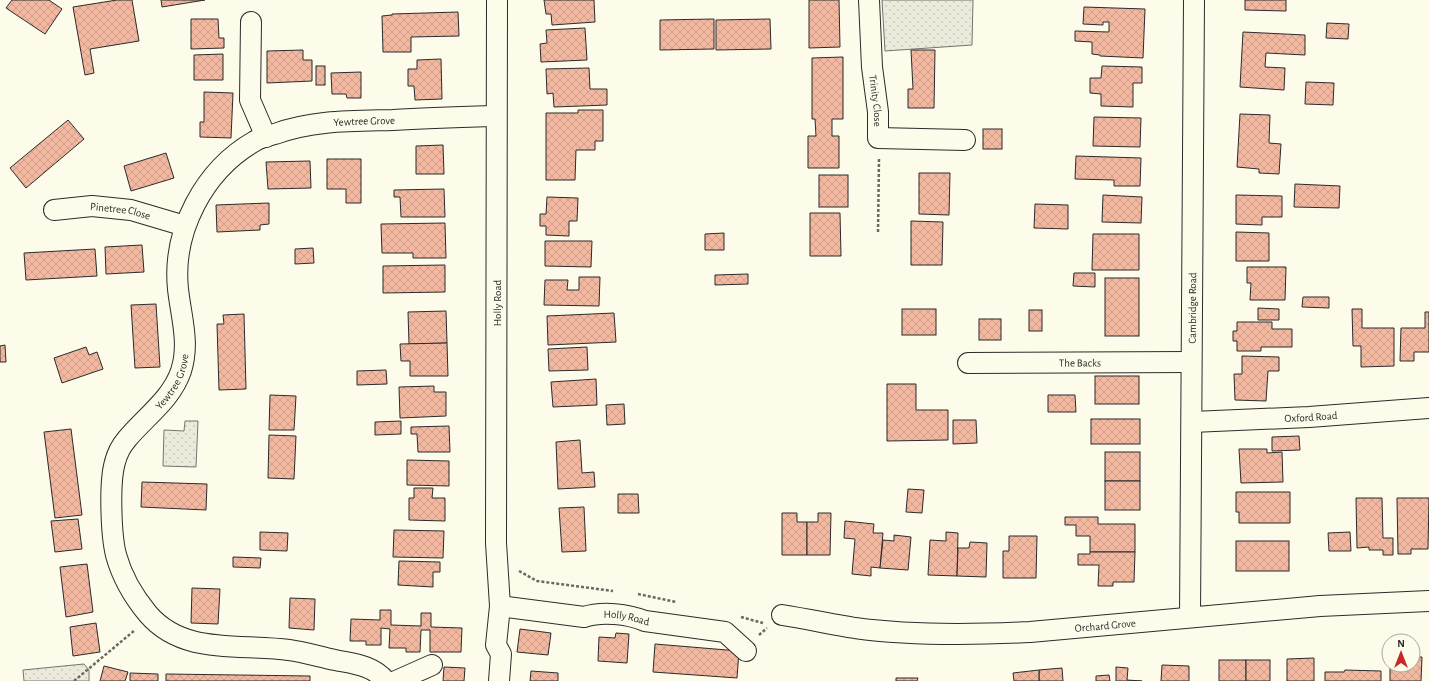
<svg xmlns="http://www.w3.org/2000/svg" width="1429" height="681" font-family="'Alegreya Sans',sans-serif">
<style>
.park{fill:url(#park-dots);stroke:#74746e}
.building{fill:url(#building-cross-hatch);stroke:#2b2b2b}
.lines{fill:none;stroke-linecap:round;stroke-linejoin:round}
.street-casing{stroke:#2b2b2b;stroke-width:22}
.path{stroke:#6a6964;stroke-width:2.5;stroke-dasharray:3 2;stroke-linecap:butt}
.street{stroke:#fdfbea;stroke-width:20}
.labels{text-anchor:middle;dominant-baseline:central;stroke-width:3;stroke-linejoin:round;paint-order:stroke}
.street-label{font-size:11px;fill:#2b2b2b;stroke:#fdfbea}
</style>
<defs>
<pattern id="park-dots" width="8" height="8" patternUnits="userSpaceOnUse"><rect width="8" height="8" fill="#ecebdb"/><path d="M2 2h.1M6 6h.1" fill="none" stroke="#cbcabc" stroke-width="1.8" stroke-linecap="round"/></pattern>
<pattern id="building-cross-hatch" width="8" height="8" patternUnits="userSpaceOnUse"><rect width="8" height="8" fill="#f2b8a0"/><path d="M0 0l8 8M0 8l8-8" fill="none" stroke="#d09e8a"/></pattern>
</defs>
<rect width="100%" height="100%" fill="#fdfbea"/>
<g class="park">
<polygon points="882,0 973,0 972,45 885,51"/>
<polygon points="185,421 198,421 196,467 163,466 164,430 184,431"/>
<polygon points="84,664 89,670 89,681 24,681 23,670"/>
</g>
<g class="building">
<polygon points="12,0 49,0 62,9 45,34 6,8"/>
<polygon points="117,0 132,0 139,41 90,49 94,73 85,75 73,7"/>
<polygon points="161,0 205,0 162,7"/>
<polygon points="544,0 594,0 595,22 552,25 551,14 546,14"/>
<polygon points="809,0 839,0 840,47 809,48"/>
<polygon points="1245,0 1286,0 1286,11 1245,10"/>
<polygon points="1084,7 1145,9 1143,58 1100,56 1100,55 1092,54 1092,42 1075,41 1075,31 1109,32 1109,22 1103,22 1103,25 1083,24"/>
<polygon points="458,12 459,36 411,37 411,52 383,52 382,16 392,15 392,14"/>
<polygon points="191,19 218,19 219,38 224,38 224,48 191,49"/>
<polygon points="714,19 714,49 660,50 660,20"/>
<polygon points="770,19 771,49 716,50 716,20"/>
<polygon points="1327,23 1349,24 1348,39 1326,38"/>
<polygon points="585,28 587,60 541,62 540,44 547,43 546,30"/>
<polygon points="1243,32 1305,35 1305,55 1266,53 1265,67 1285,68 1284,90 1240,87"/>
<polygon points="303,50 303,60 312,60 312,81 267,83 267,51"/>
<polygon points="911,50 935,50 934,108 908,108 908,89 913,89"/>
<polygon points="223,54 223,80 194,80 194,55"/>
<polygon points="843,57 843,119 832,119 832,136 839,136 839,168 808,168 808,136 816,136 815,119 812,119 812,58"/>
<polygon points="441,59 442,99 415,100 414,86 408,86 408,69 417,69 417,60"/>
<rect x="316" y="66" width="9" height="19"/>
<polygon points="1102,66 1142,67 1142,83 1133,83 1133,107 1101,106 1101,94 1090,93 1090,78 1101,78"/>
<polygon points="589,68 590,89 607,89 607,105 554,107 553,93 547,94 546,69"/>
<polygon points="361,72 361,98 347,98 346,94 332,94 331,73"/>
<polygon points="1306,82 1334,83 1333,105 1305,104"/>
<polygon points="204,92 233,93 231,138 200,137 200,122 204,122"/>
<polygon points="578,110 603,110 603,141 595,141 595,150 576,150 575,180 546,180 546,113 578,113"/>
<polygon points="1240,114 1270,115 1269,143 1281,144 1279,174 1259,173 1259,169 1237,167"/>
<polygon points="1094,117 1141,118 1140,147 1093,146"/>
<polygon points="68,120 84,139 26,188 10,168"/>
<rect x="983" y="129" width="19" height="20"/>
<polygon points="443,145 444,174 416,174 416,146"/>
<polygon points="166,153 174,178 131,191 124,166"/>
<polygon points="1076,156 1141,158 1140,186 1114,186 1114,180 1075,179"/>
<polygon points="327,159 361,159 361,203 346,203 346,189 327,189"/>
<polygon points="310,161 311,188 268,189 266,162"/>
<polygon points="919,173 950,173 949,215 919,214"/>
<rect x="819" y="175" width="29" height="32"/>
<polygon points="1295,184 1340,186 1339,208 1294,207"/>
<polygon points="444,189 445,217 401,217 400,197 394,197 394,190"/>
<polygon points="1103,195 1142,197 1141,223 1102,222"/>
<polygon points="1236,195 1282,196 1282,217 1262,217 1262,225 1236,224"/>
<polygon points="547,197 578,198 577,221 569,221 569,236 546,235 546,226 540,226 540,214 546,214"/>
<polygon points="269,203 269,224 260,225 260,230 217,232 216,205"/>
<polygon points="1035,204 1068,205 1068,229 1034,228"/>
<polygon points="810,213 840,213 841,256 810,256"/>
<polygon points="911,221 943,222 942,265 911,265"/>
<polygon points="445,223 446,258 413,258 413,253 382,253 381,224"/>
<polygon points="1236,232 1269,233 1269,261 1236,261"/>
<polygon points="724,233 724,250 705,250 705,234"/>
<polygon points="1093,234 1139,234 1139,270 1092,270"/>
<polygon points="545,241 592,241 591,267 545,266"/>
<polygon points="142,245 144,272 106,274 105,247"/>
<polygon points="313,248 314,263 295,264 295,249"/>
<polygon points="95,249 97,276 26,280 24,253"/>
<polygon points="445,265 445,292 383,293 383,266"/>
<polygon points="1247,267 1286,267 1285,300 1250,300 1251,283 1247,283"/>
<polygon points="1074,273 1095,273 1095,287 1073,286"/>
<polygon points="748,274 748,284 715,285 715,275"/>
<polygon points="579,277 600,277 599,306 544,305 545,280 568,280 567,290 579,290"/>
<rect x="1105" y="278" width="34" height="58"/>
<polygon points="1303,297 1329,297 1329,308 1302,307"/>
<polygon points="156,304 160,367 135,368 131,305"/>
<polygon points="1258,308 1279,309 1279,320 1258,320"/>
<rect x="902" y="309" width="34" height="26"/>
<polygon points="1352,309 1362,309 1362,328 1394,328 1394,366 1361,367 1361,346 1353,346"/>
<rect x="1029" y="310" width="13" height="21"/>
<polygon points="446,311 447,343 409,344 408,312"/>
<polygon points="1425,312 1429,312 1429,352 1414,352 1414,361 1400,361 1401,328 1425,328"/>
<polygon points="614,313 616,342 548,345 547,316"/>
<polygon points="244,314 246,389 219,390 217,324 224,324 223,315"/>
<rect x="979" y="319" width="22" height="21"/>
<polygon points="1237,322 1272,322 1272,329 1292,329 1292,347 1261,347 1261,351 1237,351 1237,341 1233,341 1233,331 1237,331"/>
<polygon points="447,343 448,376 410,376 410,361 401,361 400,344"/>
<polygon points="5,345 6,362 0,362 0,346"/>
<polygon points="86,347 89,355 97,352 103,369 62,383 54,358"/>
<polygon points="587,347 588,370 549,371 548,349"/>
<polygon points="1242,356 1279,357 1279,371 1268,371 1266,401 1235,400 1234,374 1242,374"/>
<polygon points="386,370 387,384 357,385 357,371"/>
<rect x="1095" y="376" width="44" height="28"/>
<polygon points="596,379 597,405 553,407 551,382"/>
<polygon points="887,384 916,384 916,410 948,410 948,440 887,441"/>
<polygon points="434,386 434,392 446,392 446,416 400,418 399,387"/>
<polygon points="270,395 296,396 294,430 269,430"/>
<polygon points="1048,395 1075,395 1076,412 1048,412"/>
<polygon points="624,404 625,424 607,425 606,405"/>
<rect x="1091" y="419" width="49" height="25"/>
<polygon points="953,420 976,420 977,443 953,444"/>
<polygon points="401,421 401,434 375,435 375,422"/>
<polygon points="449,426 450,452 418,452 417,434 411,434 411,427"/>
<polygon points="71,429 82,515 55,518 44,432"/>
<polygon points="269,435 296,436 294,479 268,478"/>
<polygon points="1299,436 1300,450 1272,451 1272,437"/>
<polygon points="580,440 582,473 594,472 595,487 558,489 556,442"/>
<polygon points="1239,449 1267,449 1267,453 1282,452 1283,482 1241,483"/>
<rect x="1105" y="452" width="35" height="29"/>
<polygon points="407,460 449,461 449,486 407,485"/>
<rect x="1105" y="481" width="35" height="29"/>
<polygon points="142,482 207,484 206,510 141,507"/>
<polygon points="414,488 433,488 432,498 445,498 445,521 409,520 409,498 414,498"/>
<polygon points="908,489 924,490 922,513 906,512"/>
<polygon points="1236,492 1290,492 1290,523 1239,523 1239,512 1236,512"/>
<polygon points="618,494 638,494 639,513 618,513"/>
<polygon points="1356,498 1382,498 1383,538 1393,538 1393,555 1383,555 1383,550 1369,550 1369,547 1357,548"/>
<polygon points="1397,498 1429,498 1428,549 1411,549 1411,554 1398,554"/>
<polygon points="584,507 586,551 562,552 559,508"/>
<polygon points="782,513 797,513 797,522 807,522 807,555 782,555"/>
<polygon points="818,513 831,513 830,555 807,555 807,522 818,522"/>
<polygon points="1065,517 1098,517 1098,524 1135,524 1135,552 1090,552 1090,536 1076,536 1076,525 1065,525"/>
<polygon points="78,519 82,549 55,552 51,521"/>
<polygon points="845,521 874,524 873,533 883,533 880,568 871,567 871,576 852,574 855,539 844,538"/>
<polygon points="394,530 444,531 443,558 393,557"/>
<polygon points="260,532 288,533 287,551 260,550"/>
<polygon points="946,532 958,533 957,576 928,575 930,540 946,541"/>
<polygon points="1350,532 1351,551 1329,551 1328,533"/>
<polygon points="894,535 911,537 908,570 880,568 883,540 894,541"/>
<polygon points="1009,536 1037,536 1036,578 1003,578 1003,551 1009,551"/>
<rect x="1236" y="541" width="53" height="30"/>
<polygon points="970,542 987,543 986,577 957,576 958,548 969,548"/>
<polygon points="1090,552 1135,552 1134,582 1113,582 1113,586 1098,586 1099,565 1078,565 1078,554 1090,554"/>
<polygon points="233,557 261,558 260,568 233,567"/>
<polygon points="399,561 440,562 440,572 433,572 433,587 398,585"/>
<polygon points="87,564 93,612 66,617 60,567"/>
<polygon points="192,588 220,589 218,624 191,623"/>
<polygon points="290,598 315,599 314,630 289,628"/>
<polygon points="380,610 391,610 391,625 421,626 421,613 431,613 431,627 462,628 461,652 430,652 430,630 421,630 420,652 406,652 406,648 389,648 390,629 381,628 381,645 366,645 366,641 350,641 351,619 380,620"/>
<polygon points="96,623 100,652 73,656 70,627"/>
<polygon points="520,629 551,633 548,655 517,652"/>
<polygon points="616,633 629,634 627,663 598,661 599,637 615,638"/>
<polygon points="655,644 739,651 737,678 653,672"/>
<polygon points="1413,657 1422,657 1421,681 1390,681 1390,665 1413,665"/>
<polygon points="1314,658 1314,681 1287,681 1287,659"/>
<rect x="1219" y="660" width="27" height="21"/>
<rect x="1246" y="660" width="24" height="21"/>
<polygon points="1162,665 1189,666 1189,681 1161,681"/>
<polygon points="104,666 128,672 125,681 100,681"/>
<polygon points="444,667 465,668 464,681 443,681"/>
<polygon points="1116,667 1128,668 1127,680 1142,681 1116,681"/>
<polygon points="1062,668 1063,681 1039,681 1039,670"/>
<polygon points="1039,670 1039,681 1014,681 1013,673"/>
<polygon points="1345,670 1381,671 1381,681 1325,681 1325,672 1344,672"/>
<polygon points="531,671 558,673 558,681 530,681"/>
<polygon points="130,673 158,674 158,681 130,681"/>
<polygon points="166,674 310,676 310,681 166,681"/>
<polygon points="1109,675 1110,681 1096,681 1096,676"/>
<polygon points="896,678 918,678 917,681 896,681"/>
</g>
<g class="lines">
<defs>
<g id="street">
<polyline points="497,0 496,543 500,606 496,645 501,654 499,681"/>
<path id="s1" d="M869 0 872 67 878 112V138L965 140"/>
<polyline points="251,22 250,100 266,137"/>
<path id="s2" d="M54 210 92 206 131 210 185 226"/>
<path id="s3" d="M968 363 1191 362"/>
<path id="s4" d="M1192 422 1309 417 1429 408"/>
<path id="s5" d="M500 606 584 617C602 611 628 614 645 621L725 632 746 651"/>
<path id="s6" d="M782 615C807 619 831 624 855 628 913 636 972 635 1030 632L1320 606 1429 601"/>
<path id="s7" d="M1190 617 1194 0"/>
<path id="s8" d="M386 681C372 665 355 664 335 660 320 657 305 652 289 650 241 643 184 656 148 614 133 596 122 577 116 555 111 535 109 482 115 462 117 454 121 446 127 439 145 417 171 400 181 371 190 343 181 317 178 289 172 231 204 170 255 141 261 137 268 136 275 134 313 120 353 121 393 120 427 118 462 117 496 116"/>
<polyline points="396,681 432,665"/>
</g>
</defs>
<use href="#street" class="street-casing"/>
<g class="path">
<polyline points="878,232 879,159"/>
<polyline points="519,571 537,581 613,591"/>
<polyline points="638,594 676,602"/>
<polyline points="741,617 763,623"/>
<polyline points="759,635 767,628"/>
<polyline points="74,681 135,630"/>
</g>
<use href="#street" class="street"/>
</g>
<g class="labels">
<g class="street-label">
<text stroke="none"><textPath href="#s1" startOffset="101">Trinity Close</textPath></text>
<text stroke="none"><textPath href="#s8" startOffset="899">Yewtree Grove</textPath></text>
<text stroke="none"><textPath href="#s2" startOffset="67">Pinetree Close</textPath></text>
<text transform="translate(497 303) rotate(-90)">Holly Road</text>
<text stroke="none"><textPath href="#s7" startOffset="309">Cambridge Road</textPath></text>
<text stroke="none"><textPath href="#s3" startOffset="112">The Backs</textPath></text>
<text stroke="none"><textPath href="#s8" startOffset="515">Yewtree Grove</textPath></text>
<text stroke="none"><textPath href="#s4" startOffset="119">Oxford Road</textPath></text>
<text stroke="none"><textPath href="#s5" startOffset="128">Holly Road</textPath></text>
<text stroke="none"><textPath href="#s6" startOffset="325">Orchard Grove</textPath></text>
</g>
</g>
<g transform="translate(1401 653)"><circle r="19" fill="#fdfbea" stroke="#a9a89e"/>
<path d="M0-3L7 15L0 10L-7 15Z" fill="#c62828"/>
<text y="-6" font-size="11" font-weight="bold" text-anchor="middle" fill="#2b2b2b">N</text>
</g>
</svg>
